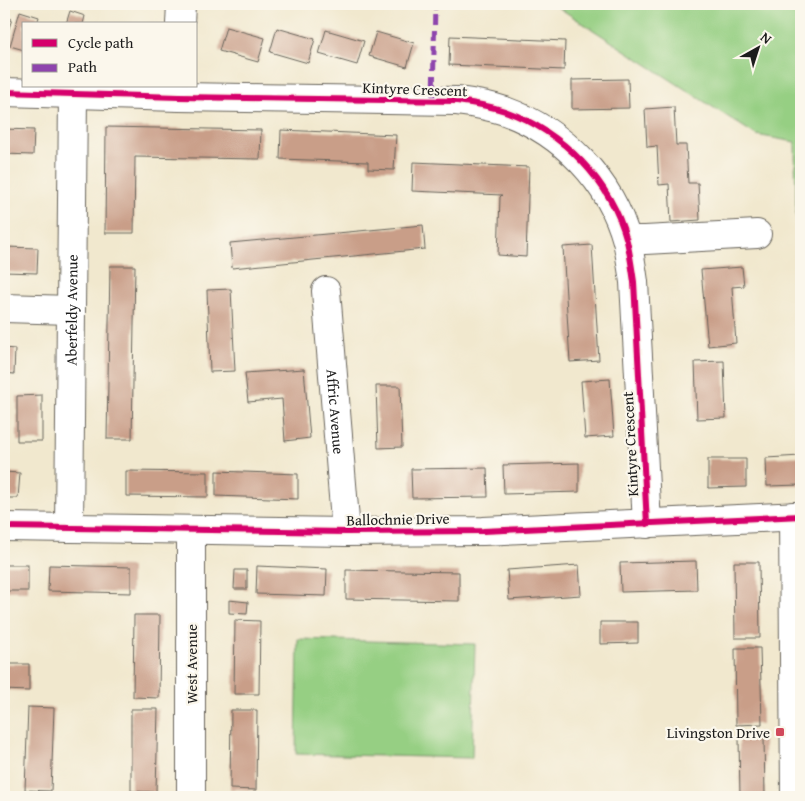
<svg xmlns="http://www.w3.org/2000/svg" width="805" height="801" font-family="'Gentium Book Plus',serif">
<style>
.green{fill:#96cf83;stroke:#597650}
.building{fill:#c99e88}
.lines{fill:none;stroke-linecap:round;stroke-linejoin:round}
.minor-casing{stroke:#67635a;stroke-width:30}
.minor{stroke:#fff;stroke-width:28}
.quiet{stroke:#8e44ad;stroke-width:5;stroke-dasharray:10 5;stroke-linecap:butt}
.cycleway-casing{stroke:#fbf7ec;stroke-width:9}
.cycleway{stroke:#d6006c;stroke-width:6}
.poi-dot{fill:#d1495b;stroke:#fbf7ec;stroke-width:2}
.labels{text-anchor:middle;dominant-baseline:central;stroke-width:4.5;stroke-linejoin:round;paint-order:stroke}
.street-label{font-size:15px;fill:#1c1c1c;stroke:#fbf7ec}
.poi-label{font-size:15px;fill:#1c1c1c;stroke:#fbf7ec;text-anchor:end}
</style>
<rect width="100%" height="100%" fill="#fbf7ec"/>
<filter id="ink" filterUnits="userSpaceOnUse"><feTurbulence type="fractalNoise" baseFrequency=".02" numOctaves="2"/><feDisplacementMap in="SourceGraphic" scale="10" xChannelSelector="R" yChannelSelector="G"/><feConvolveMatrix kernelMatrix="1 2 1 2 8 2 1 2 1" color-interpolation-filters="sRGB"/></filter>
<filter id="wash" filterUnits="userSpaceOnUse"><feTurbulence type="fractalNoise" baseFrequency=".0096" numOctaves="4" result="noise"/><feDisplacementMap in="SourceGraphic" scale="20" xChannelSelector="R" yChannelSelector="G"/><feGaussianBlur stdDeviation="1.12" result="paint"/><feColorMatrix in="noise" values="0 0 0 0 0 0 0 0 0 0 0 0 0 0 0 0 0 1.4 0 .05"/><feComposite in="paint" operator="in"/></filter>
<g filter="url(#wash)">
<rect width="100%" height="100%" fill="#f1e8ce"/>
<g class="green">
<polygon points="553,4 801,4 801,237 796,218 795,142 756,135"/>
<polygon points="298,639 475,644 472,758 296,754"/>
</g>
<g id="blocks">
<g class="building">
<polygon points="20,11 39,17 37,24 24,24 24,50 10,46"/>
<polygon points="70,11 85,16 83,24 66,24"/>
<polygon points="4,17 12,19 4,43"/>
<polygon points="226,27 265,38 258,62 219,51"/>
<polygon points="277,28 315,39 308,63 270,52"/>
<polygon points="326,30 364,41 357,65 319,54"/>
<polygon points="376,32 414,43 407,67 369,56"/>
<polygon points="450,36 565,41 564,70 449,65"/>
<polygon points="628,79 629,108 572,109 572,80"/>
<polygon points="674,107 676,145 686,145 688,183 698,183 700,220 671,222 669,184 659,185 657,146 647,147 645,109"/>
<polygon points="106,127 261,130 260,159 135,157 134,233 105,233"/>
<polygon points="4,129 34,130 33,155 4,154"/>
<polygon points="281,130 396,135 394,170 368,169 368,162 280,159"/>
<polygon points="413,162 529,167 526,257 498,255 500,197 502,195 412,191"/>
<polygon points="423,225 425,249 232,268 230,243"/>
<polygon points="592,245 599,360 570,362 563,247"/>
<polygon points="4,247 38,248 37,273 4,272"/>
<polygon points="110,266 135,266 132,439 107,439"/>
<polygon points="742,267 744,286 732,287 736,343 708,346 701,270"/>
<polygon points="231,289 235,371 210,372 207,290"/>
<polygon points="4,348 15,349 14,374 4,373"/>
<polygon points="724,361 726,418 697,419 695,362"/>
<polygon points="304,369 310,438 285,441 282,399 248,402 245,373"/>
<polygon points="610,379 614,436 585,438 581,381"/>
<polygon points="376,386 400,386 402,447 378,448"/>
<polygon points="42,395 42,441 17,441 17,396"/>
<polygon points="801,456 801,485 767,486 766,458"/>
<polygon points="708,459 746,459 746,487 708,488"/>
<polygon points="579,463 579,492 504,494 503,465"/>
<polygon points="487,468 488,497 412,498 411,469"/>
<polygon points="126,471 208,472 208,497 126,496"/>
<polygon points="216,471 298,474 298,499 216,496"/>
<polygon points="4,472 20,473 18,498 4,498"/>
<polygon points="696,561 697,590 621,592 620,563"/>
<polygon points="734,562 759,562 760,638 735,638"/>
<rect x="4" y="565" width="24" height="26"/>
<polygon points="49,565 131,567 131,593 48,591"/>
<polygon points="579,565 581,595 509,600 507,570"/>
<polygon points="257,566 327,569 326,596 256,594"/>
<polygon points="235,570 247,570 247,589 234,589"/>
<polygon points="346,570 459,572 459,601 346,599"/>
<polygon points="229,600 248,602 247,614 229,613"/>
<polygon points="134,615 160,615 159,698 133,697"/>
<polygon points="235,620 260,621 259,694 234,694"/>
<polygon points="600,622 638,622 638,643 600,644"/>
<polygon points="735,648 760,648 762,724 736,725"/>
<polygon points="4,664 29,664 29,691 4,690"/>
<polygon points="28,707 54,708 51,791 25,790"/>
<polygon points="131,709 158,709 156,792 131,791"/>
<polygon points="231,710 257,710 256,790 230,789"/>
<polygon points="764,737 765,797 740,797 739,738"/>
</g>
</g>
</g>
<g filter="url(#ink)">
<use href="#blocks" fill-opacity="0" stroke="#67635a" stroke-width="1"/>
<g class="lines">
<defs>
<g id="minor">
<polyline points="180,24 181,4"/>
<path d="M4 92 179 97 457 101C473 103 490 106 505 111 563 132 611 181 627 241 630 254 632 268 634 282L647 524"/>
<polyline points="627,240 645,240 757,234"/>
<path id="s1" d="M326 291 346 532"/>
<polyline points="4,308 71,310"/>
<polyline points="793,516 795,797"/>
<polyline points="4,527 346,532 483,531 801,516"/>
<path id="s2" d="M69 528 73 94"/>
<polyline points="191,797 191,530"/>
</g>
</defs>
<use href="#minor" class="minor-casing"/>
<use href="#minor" class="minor"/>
<polyline class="quiet" points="433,100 435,4"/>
<defs>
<g id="cycleway">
<path d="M4 92 179 97 457 101C473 103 490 106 505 111 563 132 611 181 627 241 630 254 632 268 634 282L647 524"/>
<polyline points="4,527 346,532 483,531 801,516"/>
</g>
</defs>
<use href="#cycleway" class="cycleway-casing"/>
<use href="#cycleway" class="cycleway"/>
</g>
</g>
<rect class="poi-dot" x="775" y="727" width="10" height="10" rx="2.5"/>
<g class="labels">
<g class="street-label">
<text transform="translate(415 89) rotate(2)">Kintyre Crescent</text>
<text stroke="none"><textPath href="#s2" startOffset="218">Aberfeldy Avenue</textPath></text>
<text stroke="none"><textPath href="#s1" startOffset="121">Affric Avenue</textPath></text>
<text transform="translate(630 444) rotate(-93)">Kintyre Crescent</text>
<text transform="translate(398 519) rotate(-1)">Ballochnie Drive</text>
<text transform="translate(191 664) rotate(-90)">West Avenue</text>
</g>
<g class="poi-label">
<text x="770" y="732">Livingston Drive</text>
</g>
</g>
<rect width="805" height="801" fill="none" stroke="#fbf7ec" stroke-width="20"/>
<rect x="22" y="22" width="175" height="65" fill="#fbf7ec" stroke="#a29f99"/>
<rect x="32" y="39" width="25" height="8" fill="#d6006c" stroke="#a29f99"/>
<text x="68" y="48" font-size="15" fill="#1c1c1c">Cycle path</text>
<rect x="32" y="64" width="25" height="8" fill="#8e44ad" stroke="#a29f99"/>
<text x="68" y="72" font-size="15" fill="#1c1c1c">Path</text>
<g transform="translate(758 48) rotate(39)" stroke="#fbf7ec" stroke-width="4" paint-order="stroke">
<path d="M0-4L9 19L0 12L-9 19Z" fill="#1c1c1c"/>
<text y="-8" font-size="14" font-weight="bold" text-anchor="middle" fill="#1c1c1c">N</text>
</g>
</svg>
